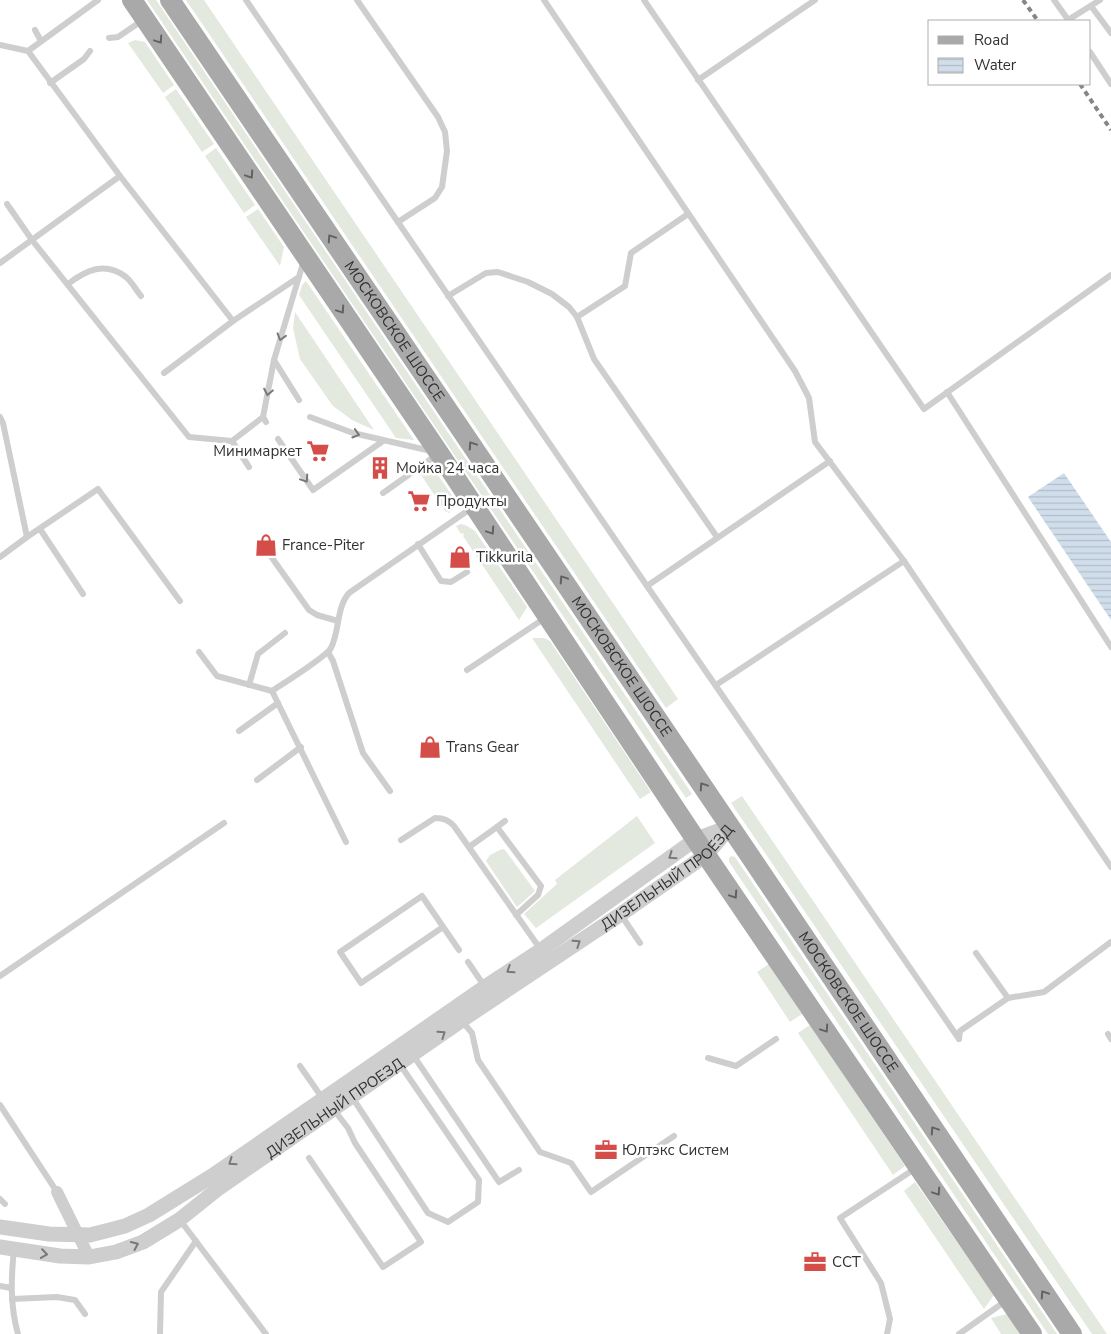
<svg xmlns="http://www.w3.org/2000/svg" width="1111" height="1334" font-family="'Nunito Sans',sans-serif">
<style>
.grass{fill:#e3e9de}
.water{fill:url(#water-rules)}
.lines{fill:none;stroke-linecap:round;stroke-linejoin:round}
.service{stroke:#cecece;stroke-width:6}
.minor{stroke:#cecece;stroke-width:12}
.tertiary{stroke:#cecece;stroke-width:15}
.primary{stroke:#a9a9a9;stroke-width:20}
.rail{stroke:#868686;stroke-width:4;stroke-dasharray:5 4;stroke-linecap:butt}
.oneway{stroke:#616161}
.oneway2{stroke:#787878}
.labels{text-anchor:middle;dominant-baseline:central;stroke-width:5;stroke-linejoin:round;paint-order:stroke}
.street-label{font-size:15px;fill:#313131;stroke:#fff}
.poi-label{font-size:15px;fill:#313131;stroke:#fff;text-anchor:start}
</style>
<defs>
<pattern id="water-rules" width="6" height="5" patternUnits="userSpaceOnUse" patternTransform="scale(1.25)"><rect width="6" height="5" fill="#d0ddea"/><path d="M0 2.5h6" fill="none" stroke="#b3bec9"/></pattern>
</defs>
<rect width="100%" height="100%" fill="#fff"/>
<g class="grass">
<polygon points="147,0 156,0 692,794 686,798"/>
<polygon points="186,0 204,0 678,699 666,708"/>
<polygon points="135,40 145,42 174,85 163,93 128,43"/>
<polygon points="176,89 214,144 202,152 165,97"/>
<polygon points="216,148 255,205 244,213 205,156"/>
<polygon points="258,209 284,247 280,266 246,217"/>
<polygon points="306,281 414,440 396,438 299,295 302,285"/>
<polygon points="295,312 374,430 352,420 333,406 300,359 293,328"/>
<polygon points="430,473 438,475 453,497 452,510 449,513 445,511 421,475"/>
<polygon points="461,524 467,526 475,531 527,607 519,620 463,536 464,535 463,533 461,534 456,526"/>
<polygon points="532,638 544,638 550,641 651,792 640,799"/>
<polygon points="742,796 1107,1334 1092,1334 731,803"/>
<polygon points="637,816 655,843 536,928 524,914 557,884 555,880"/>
<polygon points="502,849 505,850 535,891 517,907 486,861 490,855"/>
<polygon points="731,856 735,857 1057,1334 1048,1334 729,862 729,858"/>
<polygon points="769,964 802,1014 790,1022 757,972"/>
<polygon points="810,1025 905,1166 893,1175 798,1033"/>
<polygon points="915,1182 994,1295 984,1309 904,1191"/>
<polygon points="1007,1314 1020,1334 1001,1334 991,1318"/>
</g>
<polygon class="water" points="1064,473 1111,542 1111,620 1028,497"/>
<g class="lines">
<g class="service">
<polyline points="246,0 647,586 959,1039"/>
<polyline points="357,0 438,117 445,132 447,151 442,187 435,198 398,222"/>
<polyline points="544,0 795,371 809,398 815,442 904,561 1111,867"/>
<polyline points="644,0 924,409 1111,275"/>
<polyline points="1054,0 1069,21"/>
<polyline points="1091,6 1111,33"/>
<polyline points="1068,20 1100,0"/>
<polyline points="35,30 41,41"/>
<polyline points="109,38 118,37 143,20"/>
<polyline points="0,45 28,51 120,176 233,321"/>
<polyline points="28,51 98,0"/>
<polyline points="1090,52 1111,84"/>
<polyline points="698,80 815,0"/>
<polyline points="50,83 84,59 90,51"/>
<polyline points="7,204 32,240 189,437 232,441"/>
<polyline points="0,263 120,176"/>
<path d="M68 284C86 270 105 261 126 277 132 282 136 290 141 296"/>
<polyline points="448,296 486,273 498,272 528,282 552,294 569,307 577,317 594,359 717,537"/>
<polyline points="577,317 625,286 631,253 688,214"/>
<polyline points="164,373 233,321 299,277"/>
<polyline points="947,392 1111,647"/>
<polyline points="299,400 274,360 304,260"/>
<polyline points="0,417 3,423 27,537 98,489 180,601"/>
<polyline points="310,417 353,433 431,451"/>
<polyline points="266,422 263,417 274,360"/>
<polyline points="278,439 313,490 383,441"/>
<polyline points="249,467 232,441 263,417"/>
<polyline points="383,493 438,454"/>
<polyline points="40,529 83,594"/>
<polyline points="418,544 441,581 451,582 467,572"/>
<polyline points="270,555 309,610 317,615 338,621"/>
<polyline points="0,557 27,537"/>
<polyline points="647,586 830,461"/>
<path d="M199 652 217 676 272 691C284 683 326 657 331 648 340 630 336 608 349 593L473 507"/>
<polyline points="328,652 333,661 363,753 390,791"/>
<polyline points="467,670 545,618"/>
<polyline points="249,685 258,654 285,633"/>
<polyline points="716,685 904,561"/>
<polyline points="272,691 346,842"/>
<polyline points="239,731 278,703"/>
<polyline points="257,780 301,747"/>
<polyline points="497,827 505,821"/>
<path d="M401 840 435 818C444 818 448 820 454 826L541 950"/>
<polyline points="469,847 497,827 541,886 538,895 516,915"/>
<polyline points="621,915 640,943"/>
<polyline points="443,927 361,983 340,952 422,896 459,950"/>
<polyline points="976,953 1008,998"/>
<polyline points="468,962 485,987"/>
<polyline points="0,976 224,823"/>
<polyline points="462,1021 472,1033 478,1060 540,1152 571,1163 591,1192 674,1136"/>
<polyline points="1108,1034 1111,1039"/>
<polyline points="959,1039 960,1031 1008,998 1044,992 1111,942"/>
<polyline points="413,1055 499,1182 519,1170"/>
<polyline points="708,1058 736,1066 776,1039"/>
<polyline points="300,1066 323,1099"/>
<polyline points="352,1097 428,1213 448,1222 478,1202 479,1180 399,1063"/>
<polyline points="0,1105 57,1192"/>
<polyline points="309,1158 383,1267 421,1242 355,1143 348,1128 334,1110"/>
<polyline points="0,1199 5,1204"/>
<polyline points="180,1220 266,1334"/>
<path d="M14 1249C11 1278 10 1306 18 1334"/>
<polyline points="0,1286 11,1288"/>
<polyline points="12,1299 57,1297 75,1300 85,1314"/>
<polyline points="160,1334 161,1292 196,1241"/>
<polyline points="887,1334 890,1319 881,1283 840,1218 916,1168"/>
<polyline points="959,1334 1007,1300"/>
</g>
<polyline class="minor" points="57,1192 89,1257"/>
<g class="tertiary">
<polyline points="0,1227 49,1234 90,1235 125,1226 149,1215 212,1176 485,987 541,950 696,839 729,827"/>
<path id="s1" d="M0 1247 60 1256 89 1257 116 1252 143 1242 179 1220 219 1188 462 1020 621 914 706 855 730 827"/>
</g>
<g class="primary">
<polyline points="132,0 439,453 706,855 1032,1334"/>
<path id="s2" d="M170 0 750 856 1072 1334"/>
</g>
<g class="rail">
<polyline points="1023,0 1038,21"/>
<polyline points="1080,84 1111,130"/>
</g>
</g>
<defs><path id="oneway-chevron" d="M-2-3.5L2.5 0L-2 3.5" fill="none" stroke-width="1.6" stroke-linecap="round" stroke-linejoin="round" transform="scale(1.25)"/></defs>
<g class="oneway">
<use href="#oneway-chevron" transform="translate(159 40) rotate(56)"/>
<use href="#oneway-chevron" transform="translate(250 175) rotate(56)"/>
<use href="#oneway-chevron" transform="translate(331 238) rotate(-124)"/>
<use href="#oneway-chevron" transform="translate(341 310) rotate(56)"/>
<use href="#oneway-chevron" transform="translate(472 445) rotate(-124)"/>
<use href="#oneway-chevron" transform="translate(491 531) rotate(56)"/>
<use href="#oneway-chevron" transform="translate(563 579) rotate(-124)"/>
<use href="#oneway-chevron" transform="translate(703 786) rotate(-124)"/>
<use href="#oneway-chevron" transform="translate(734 895) rotate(56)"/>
<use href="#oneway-chevron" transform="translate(825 1029) rotate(56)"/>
<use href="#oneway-chevron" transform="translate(934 1130) rotate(-124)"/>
<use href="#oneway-chevron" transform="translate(937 1192) rotate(56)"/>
<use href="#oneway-chevron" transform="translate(1044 1294) rotate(-124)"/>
</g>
<g class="oneway2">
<use href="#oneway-chevron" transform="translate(281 337) rotate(107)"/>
<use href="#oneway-chevron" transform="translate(268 392) rotate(101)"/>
<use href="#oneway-chevron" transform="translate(356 434) rotate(17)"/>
<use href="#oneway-chevron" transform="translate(305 479) rotate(56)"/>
<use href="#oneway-chevron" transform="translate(672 856) rotate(145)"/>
<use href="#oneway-chevron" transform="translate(577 943) rotate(-34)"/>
<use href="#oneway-chevron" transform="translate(510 970) rotate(147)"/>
<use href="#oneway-chevron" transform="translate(442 1034) rotate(-35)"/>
<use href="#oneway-chevron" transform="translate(232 1162) rotate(145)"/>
<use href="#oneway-chevron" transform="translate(135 1245) rotate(-24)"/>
<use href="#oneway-chevron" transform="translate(44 1254) rotate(8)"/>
</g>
<defs>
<symbol id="supermarket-bare" viewBox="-9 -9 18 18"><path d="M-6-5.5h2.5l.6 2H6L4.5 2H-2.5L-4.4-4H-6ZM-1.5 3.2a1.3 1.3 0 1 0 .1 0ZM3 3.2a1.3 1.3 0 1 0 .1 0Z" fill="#d44d48" stroke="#fff" stroke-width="2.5" paint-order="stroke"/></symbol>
<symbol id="building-bare" viewBox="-9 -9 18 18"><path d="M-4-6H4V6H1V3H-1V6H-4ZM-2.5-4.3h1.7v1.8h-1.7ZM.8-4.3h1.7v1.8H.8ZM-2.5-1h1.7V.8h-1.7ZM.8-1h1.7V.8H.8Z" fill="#d44d48" stroke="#fff" stroke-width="2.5" paint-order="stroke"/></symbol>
<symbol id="shop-bare" viewBox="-9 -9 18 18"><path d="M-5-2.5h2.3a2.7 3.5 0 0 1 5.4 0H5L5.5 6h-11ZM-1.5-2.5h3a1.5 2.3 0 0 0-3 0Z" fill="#d44d48" stroke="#fff" stroke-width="2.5" paint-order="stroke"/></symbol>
<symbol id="office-bare" viewBox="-9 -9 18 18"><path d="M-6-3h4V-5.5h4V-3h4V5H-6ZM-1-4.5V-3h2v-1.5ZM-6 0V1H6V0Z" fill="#d44d48" stroke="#fff" stroke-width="2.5" paint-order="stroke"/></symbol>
</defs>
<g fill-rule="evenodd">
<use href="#supermarket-bare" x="302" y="435" width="32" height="32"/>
<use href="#building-bare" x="364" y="452" width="32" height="32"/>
<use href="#supermarket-bare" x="403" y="485" width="32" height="32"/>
<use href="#shop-bare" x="250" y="529" width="32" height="32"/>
<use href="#shop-bare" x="444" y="541" width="32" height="32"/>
<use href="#shop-bare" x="414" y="731" width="32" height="32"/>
<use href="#office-bare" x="590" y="1134" width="32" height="32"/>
<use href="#office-bare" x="799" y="1246" width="32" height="32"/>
</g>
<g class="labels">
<g class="street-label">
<text stroke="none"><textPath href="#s2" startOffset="400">МОСКОВСКОЕ ШОССЕ</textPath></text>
<text stroke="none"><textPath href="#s2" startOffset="805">МОСКОВСКОЕ ШОССЕ</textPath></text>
<text stroke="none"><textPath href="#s1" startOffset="785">ДИЗЕЛЬНЫЙ ПРОЕЗД</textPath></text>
<text stroke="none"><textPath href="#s2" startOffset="1210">МОСКОВСКОЕ ШОССЕ</textPath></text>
<text stroke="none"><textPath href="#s1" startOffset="380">ДИЗЕЛЬНЫЙ ПРОЕЗД</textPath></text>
</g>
<g class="poi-label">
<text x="302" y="451" text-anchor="end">Минимаркет</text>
<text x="396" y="468">Мойка 24 часа</text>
<text x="436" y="501">Продукты</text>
<text x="282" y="545">France-Piter</text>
<text x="476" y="557">Tikkurila</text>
<text x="446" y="747">Trans Gear</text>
<text x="622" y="1150">Юлтэкс Систем</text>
<text x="832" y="1262">ССТ</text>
</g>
</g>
<rect x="928" y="20" width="162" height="65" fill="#ffffff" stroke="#adadad"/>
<rect x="938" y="36" width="25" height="8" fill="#a9a9a9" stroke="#adadad"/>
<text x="974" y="45" font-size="15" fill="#313131">Road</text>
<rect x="938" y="58" width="25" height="15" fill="url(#water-rules)" stroke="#adadad"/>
<text x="974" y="70" font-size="15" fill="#313131">Water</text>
</svg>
